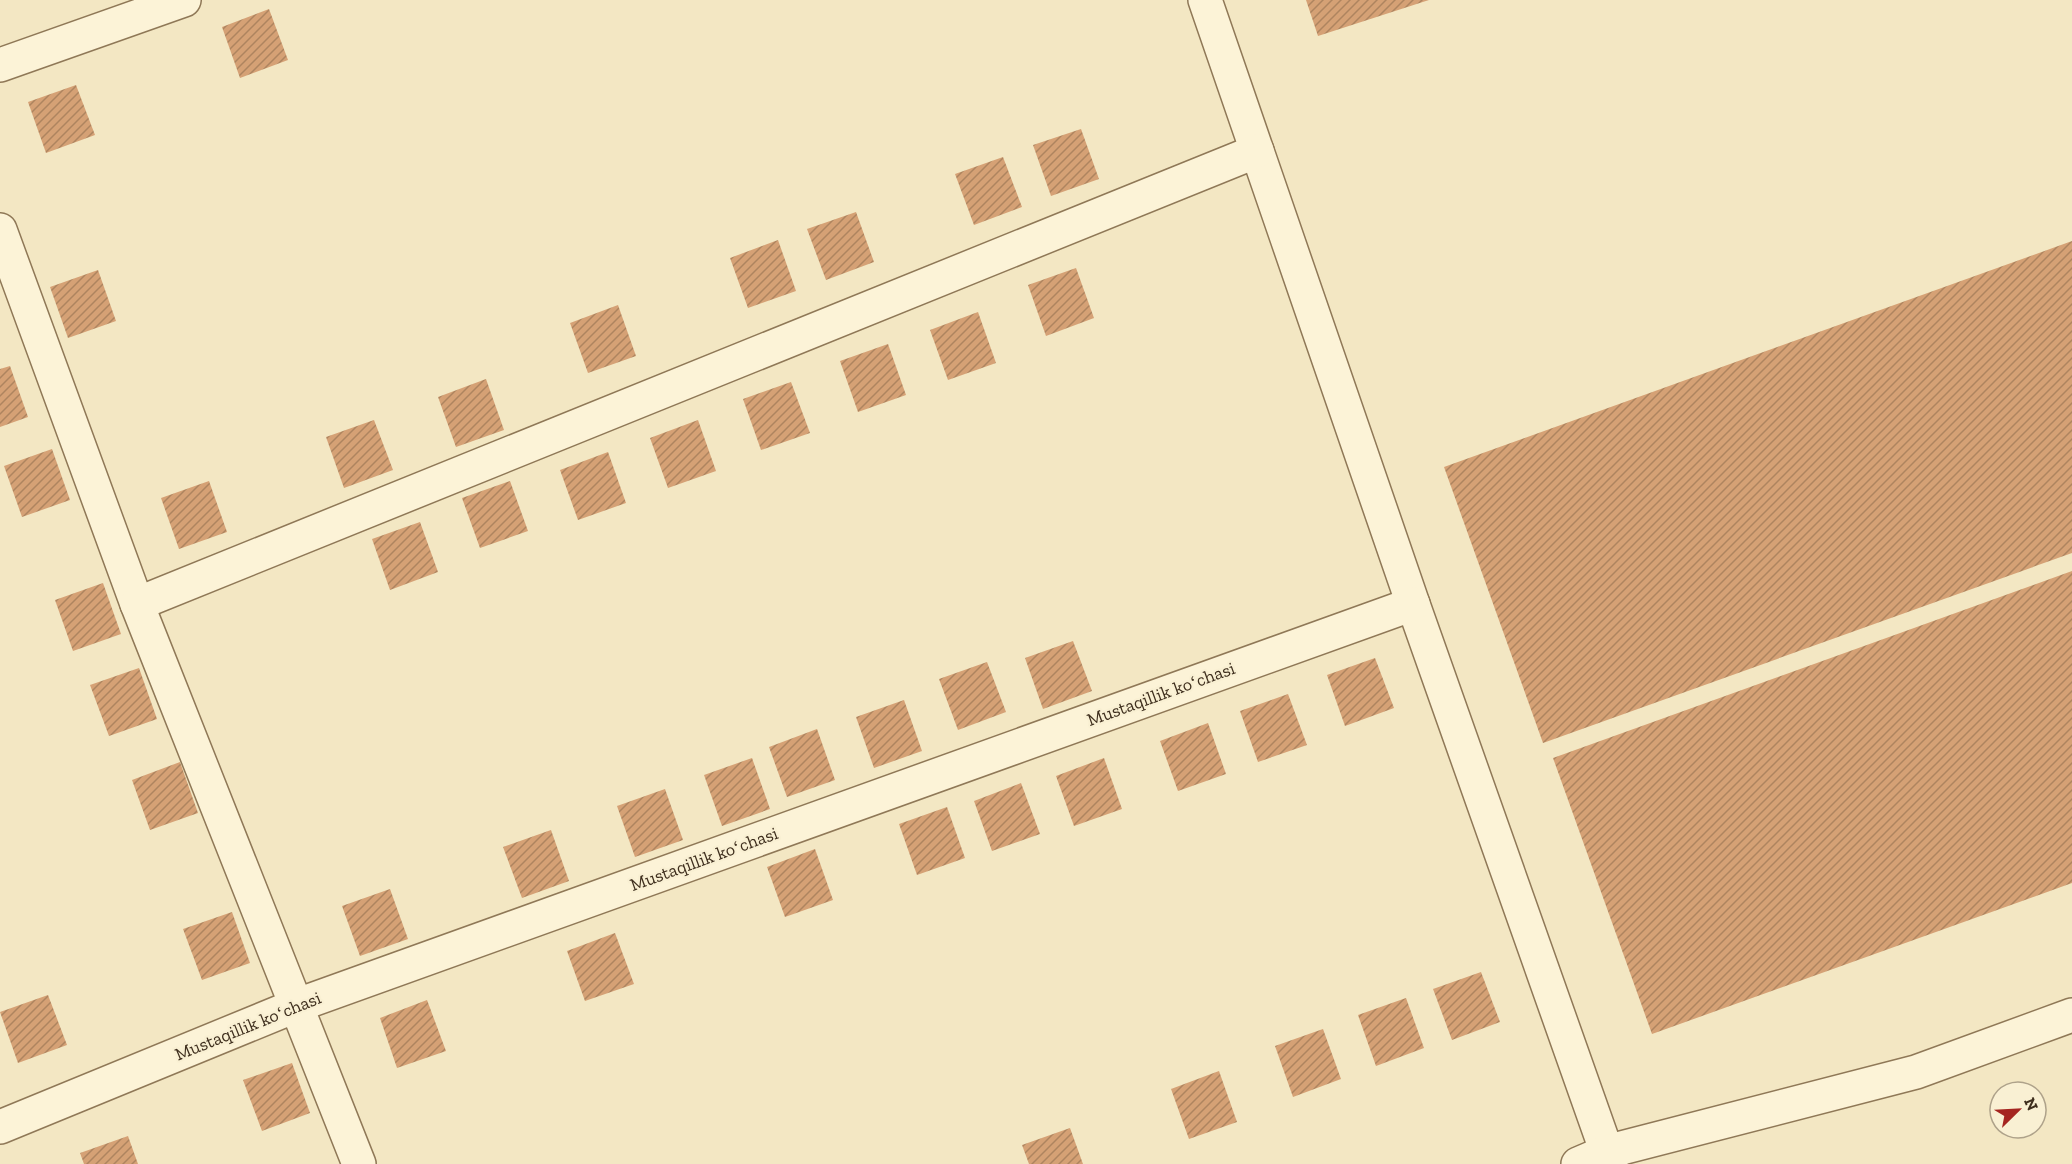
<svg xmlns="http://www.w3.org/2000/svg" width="2072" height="1164" font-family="'Zilla Slab',serif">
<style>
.building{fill:url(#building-hatch)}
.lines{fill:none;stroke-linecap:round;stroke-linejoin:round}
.minor-casing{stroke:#8f7857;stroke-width:36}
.minor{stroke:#fcf3d7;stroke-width:33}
.labels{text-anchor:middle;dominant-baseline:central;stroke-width:4.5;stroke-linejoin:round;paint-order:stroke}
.street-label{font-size:18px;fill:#3e2e1d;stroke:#f9f0d3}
</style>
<defs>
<pattern id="building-hatch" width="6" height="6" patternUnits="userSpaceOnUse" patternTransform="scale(1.5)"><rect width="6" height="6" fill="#d5a175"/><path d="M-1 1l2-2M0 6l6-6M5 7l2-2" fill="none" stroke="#ae845f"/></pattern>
</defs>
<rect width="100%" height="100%" fill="#f3e7c3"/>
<g class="building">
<polygon points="1306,0 1429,0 1318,36"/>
<polygon points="269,9 288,60 240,78 222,27"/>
<polygon points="76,85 95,135 46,153 28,102"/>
<polygon points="1081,129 1099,179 1051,196 1033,145"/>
<polygon points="1003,157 1022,207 974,225 955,174"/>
<polygon points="856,212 874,262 826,280 807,229"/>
<polygon points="778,240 796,291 748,308 730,258"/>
<polygon points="2072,241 2072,553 1543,743 1444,467"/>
<polygon points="1076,268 1094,318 1046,336 1028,285"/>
<polygon points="98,270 116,321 68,338 50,287"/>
<polygon points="618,305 636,356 588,373 570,323"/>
<polygon points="978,312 996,363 948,380 930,330"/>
<polygon points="888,344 906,395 858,412 840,361"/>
<polygon points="10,366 28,417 0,427 0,369"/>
<polygon points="486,379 504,430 456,447 438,397"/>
<polygon points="791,382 810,433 761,450 743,399"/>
<polygon points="374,420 393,470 344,488 326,437"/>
<polygon points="698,420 716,471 668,488 650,438"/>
<polygon points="52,449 70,500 22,517 4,466"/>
<polygon points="608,452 626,503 578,520 560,470"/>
<polygon points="209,481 227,532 179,549 161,498"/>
<polygon points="510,481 528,531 480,548 462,498"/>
<polygon points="420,522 438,572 390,590 372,539"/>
<polygon points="2072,571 2072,883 1652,1034 1553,758"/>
<polygon points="103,583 121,634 73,651 55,600"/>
<polygon points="1073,641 1092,691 1043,709 1025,658"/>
<polygon points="1375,658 1394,708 1345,726 1327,675"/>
<polygon points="987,662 1006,712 958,730 939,679"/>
<polygon points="139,668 157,719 109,736 90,685"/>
<polygon points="1288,694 1307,745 1258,762 1240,711"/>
<polygon points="904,700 922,751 874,768 856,717"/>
<polygon points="1208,723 1226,774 1178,791 1160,741"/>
<polygon points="817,729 835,780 787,797 769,747"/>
<polygon points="752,758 770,809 722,826 704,775"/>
<polygon points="1104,758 1122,809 1074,826 1056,776"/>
<polygon points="180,762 198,813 150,830 132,780"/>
<polygon points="1021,783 1040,834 992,851 974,801"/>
<polygon points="665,789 683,840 635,857 617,806"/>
<polygon points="947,807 965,858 917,875 899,824"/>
<polygon points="551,830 569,881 522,898 503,847"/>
<polygon points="815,849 833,900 785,917 767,867"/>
<polygon points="390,889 408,939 360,956 342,906"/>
<polygon points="232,912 250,963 202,980 183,929"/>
<polygon points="615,933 634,984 585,1001 567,951"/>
<polygon points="1481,972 1500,1022 1452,1040 1433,989"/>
<polygon points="48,995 67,1045 18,1063 0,1012"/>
<polygon points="1406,998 1424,1048 1376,1066 1358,1015"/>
<polygon points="427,1000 446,1051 397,1068 380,1018"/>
<polygon points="1323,1029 1341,1079 1293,1097 1275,1046"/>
<polygon points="292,1063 310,1113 262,1131 243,1080"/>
<polygon points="1219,1071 1237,1122 1189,1139 1171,1089"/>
<polygon points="1070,1128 1083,1164 1029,1164 1022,1145"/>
<polygon points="128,1136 138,1164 84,1164 80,1153"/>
</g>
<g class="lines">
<defs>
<g id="minor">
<polyline points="1205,0 1413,604 1611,1164"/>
<polyline points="0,65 184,0"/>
<polyline points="0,230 137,604 359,1164"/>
<polyline points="137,604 1257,151"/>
<polyline points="0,1127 295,1006 1413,604"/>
<polyline points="1578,1164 1606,1152 1916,1072 2072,1015"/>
</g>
</defs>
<use href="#minor" class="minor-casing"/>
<use href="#minor" class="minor"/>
</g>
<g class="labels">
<g class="street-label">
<text transform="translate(1161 694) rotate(-20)">Mustaqillik koʻchasi</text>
<text transform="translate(704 859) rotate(-20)">Mustaqillik koʻchasi</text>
<text transform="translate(248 1026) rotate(-22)">Mustaqillik koʻchasi</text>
</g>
</g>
<g transform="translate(2018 1110) rotate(66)"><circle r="28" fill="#f9f0d3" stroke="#aea28a" stroke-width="1.5"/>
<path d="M0-4.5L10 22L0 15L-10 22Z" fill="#a52520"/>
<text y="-9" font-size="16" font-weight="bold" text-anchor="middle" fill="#3e2e1d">N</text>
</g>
</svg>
